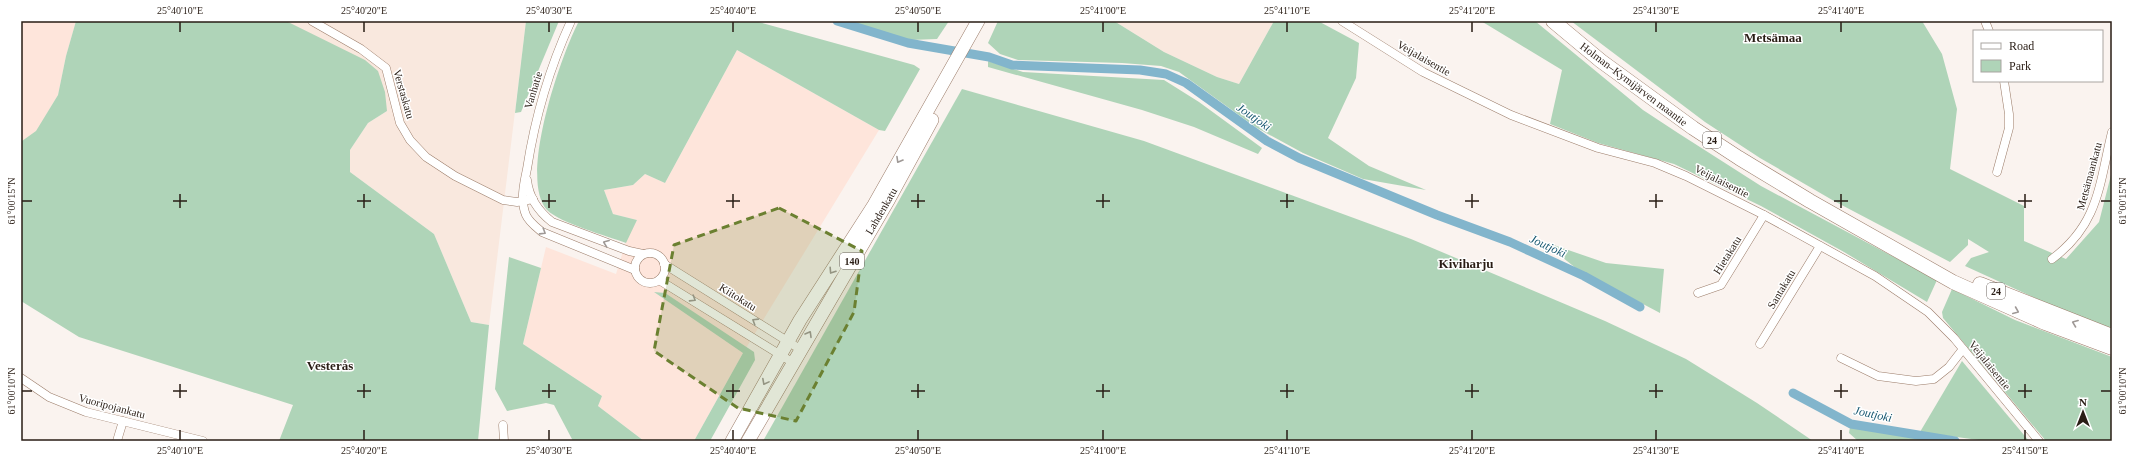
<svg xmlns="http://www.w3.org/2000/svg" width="2133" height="462" font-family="'Times New Roman',serif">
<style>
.commercial{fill:#fee5db}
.built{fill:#f9e8de}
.green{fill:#afd4b8}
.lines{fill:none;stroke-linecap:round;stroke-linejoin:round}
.canal{stroke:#82b5cc;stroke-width:9}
.minor-casing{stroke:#9b7c69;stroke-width:9}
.primary-casing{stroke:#9b7c69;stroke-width:14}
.trunk-casing{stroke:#9b7c69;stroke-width:15}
.minor{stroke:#fff;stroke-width:8}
.primary{stroke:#fff;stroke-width:13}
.trunk{stroke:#fff;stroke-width:14}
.oneway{stroke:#9f9996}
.marked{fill:#6b8031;fill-opacity:0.2;stroke:#6b8031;stroke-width:3;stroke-dasharray:8 5;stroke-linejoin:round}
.ticks{fill:none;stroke:#291d15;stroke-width:1.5}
.labels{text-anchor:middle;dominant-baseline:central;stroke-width:3;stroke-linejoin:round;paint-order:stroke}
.shield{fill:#fff;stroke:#69615b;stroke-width:1}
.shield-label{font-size:10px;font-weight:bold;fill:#291d15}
.street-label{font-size:11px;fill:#291d15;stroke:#fff}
.water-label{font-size:12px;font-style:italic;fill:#195972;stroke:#fff}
.quarter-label{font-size:13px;font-weight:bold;fill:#291d15;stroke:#fff}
.neatline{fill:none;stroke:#291d15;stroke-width:1.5}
.ticks-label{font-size:10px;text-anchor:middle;fill:#291d15}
</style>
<rect width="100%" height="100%" fill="#faf3ef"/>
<g class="commercial">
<polygon points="21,21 76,21 66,56 58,95 36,132 22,141 21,148"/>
<polygon points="737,50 879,130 743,353 694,441 644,441 598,406 602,396 523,344 546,247 616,274 627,238 637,220 613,214 604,190 633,185 645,174 665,183"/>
</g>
<g class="built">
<polygon points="286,21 526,21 489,325 471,322 434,234 350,172 350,150 368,123 387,111"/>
<polygon points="1114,21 1274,21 1239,84 1217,77 1164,52"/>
</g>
<g class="green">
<polygon points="76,21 286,21 365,60 378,71 385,92 387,111 368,123 350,150 350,172 434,234 471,322 489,325 478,441 279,441 293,405 79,337 21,301 22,141 36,131 58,95 66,56"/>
<polygon points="526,21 559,21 521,112 515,113"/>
<path d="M579 21H755L914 65 920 69 885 131 879 130 737 50 665 183 645 174 633 185 604 190 613 214 637 220 626 243C607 236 560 223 547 210 518 179 561 55 579 21Z"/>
<polygon points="849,21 949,21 937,39 910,40"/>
<polygon points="998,21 1114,21 1164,52 1217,77 1239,84 1274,21 1318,21 1359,43 1356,78 1328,138 1369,166 1426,190 1363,179 1303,153 1257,128 1179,72 1161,66 1122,63 1018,60 1000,54 988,43"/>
<polygon points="1481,21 1535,21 1643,110 1678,133 1761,186 1937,280 1927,302 1844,252 1761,206 1674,164 1598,143 1550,124 1562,70"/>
<polygon points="1571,21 1922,21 1942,54 1957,109 1950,169 2024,206 2024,241 2066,259 2099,222 2112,171 2112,327 2106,327 2057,308 1965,266 1971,258 1989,252 1968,239 1968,245 1950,262 1834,201 1760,158 1705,122"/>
<polygon points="988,61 1023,72 1164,80 1199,102 1262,148 1258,154 1194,127 1142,110 988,67"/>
<polygon points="962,89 1144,141 1411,239 1605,321 1686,359 1757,403 1813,441 763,441"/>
<polygon points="1542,241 1606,263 1664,269 1660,313 1577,269"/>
<polygon points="509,257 541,268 523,344 602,396 598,406 644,441 573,441 554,405 546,403 507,411 495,389"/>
<polygon points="1952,289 2015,320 2112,357 2112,441 2046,441 1943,318 1942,312"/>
<polygon points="654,292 665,293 754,352 755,360 710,441 694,441 743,353"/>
<polygon points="1962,361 2029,441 1986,441 1920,432"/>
<polygon points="1850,427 1939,441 1858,441 1849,433"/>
</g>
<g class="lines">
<g class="canal">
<polyline points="837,21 908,43 989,57 1012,65 1140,70 1166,74 1186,83 1267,141 1299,158 1437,215 1510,242 1584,276 1640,307"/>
<polyline points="1793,393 1851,424 1955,441"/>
</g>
<defs>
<g id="minor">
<polyline points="312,21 361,49 386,68 400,123 410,140 426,157 455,176 503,200 517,202 533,199"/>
<path d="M571 21C549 69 535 117 527 169 524 183 520 201 526 215 529 222 536 227 542 232L635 270"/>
<polyline points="1342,21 1423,72 1511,115 1598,148 1655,163 1686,176 1764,215 1875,276 1928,312 1954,338 2039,441"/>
<polyline points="1985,21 1989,31"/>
<polyline points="1997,172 2009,128 2009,114 2004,81"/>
<path d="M527 180C529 198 538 211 552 222L629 251 643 254"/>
<circle cx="650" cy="268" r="15"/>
<path d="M2052 259C2099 224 2099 185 2112 132"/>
<polyline points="664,264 800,349"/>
<polyline points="659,280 792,362"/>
<polyline points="1698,293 1721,285 1764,215"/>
<polyline points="1760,344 1820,246"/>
<polyline points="1841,358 1878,376 1916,381 1934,379 1949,367 1963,349"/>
<polyline points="21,378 49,397 86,412 203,441"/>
<polyline points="503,425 504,441"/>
<polyline points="117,441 123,421"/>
</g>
<g id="primary">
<polyline points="732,441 800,320 874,205 978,21"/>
<polyline points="748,441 889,199 932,120"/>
</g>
<g id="trunk">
<polyline points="1553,21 1601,61 1693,128 1739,158 1810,201 1953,282 2045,323 2112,348"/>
<polyline points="1980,284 2112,336"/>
</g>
</defs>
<use href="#minor" class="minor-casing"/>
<use href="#primary" class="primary-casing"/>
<use href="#trunk" class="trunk-casing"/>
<use href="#minor" class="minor"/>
<use href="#primary" class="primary"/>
<use href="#trunk" class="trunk"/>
</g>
<defs><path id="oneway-chevron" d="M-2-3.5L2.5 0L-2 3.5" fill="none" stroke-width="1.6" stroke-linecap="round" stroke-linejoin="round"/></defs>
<g class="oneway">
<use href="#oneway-chevron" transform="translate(899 160) rotate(120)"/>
<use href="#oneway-chevron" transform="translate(543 232) rotate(32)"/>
<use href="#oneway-chevron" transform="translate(606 243) rotate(-159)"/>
<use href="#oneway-chevron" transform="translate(832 271) rotate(123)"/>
<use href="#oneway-chevron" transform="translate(693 299) rotate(32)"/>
<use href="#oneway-chevron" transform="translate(2016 311) rotate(23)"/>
<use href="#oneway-chevron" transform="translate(755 321) rotate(-148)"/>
<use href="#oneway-chevron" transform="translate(2075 323) rotate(-159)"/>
<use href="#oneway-chevron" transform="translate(809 334) rotate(-60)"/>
<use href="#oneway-chevron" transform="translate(765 382) rotate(118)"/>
</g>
<path class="marked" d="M779 208 862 251 854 312 796 421 738 408 654 351 674 245Z"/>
<path class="ticks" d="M180 22V32M364 22V32M549 22V32M733 22V32M918 22V32M1103 22V32M1287 22V32M1472 22V32M1656 22V32M1841 22V32M180 194V208M364 194V208M549 194V208M733 194V208M918 194V208M1103 194V208M1287 194V208M1472 194V208M1656 194V208M1841 194V208M2025 194V208M22 201H32M173 201H187M357 201H371M542 201H556M726 201H740M911 201H925M1096 201H1110M1280 201H1294M1465 201H1479M1649 201H1663M1834 201H1848M2018 201H2032M2101 201H2111M180 384V398M364 384V398M549 384V398M733 384V398M918 384V398M1103 384V398M1287 384V398M1472 384V398M1656 384V398M1841 384V398M2025 384V398M22 391H32M173 391H187M357 391H371M542 391H556M726 391H740M911 391H925M1096 391H1110M1280 391H1294M1465 391H1479M1649 391H1663M1834 391H1848M2018 391H2032M2101 391H2111M180 430V440M364 430V440M549 430V440M733 430V440M918 430V440M1103 430V440M1287 430V440M1472 430V440M1656 430V440M1841 430V440M2025 430V440"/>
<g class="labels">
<g class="shield">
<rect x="1703" y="132" width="18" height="16" rx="3"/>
<rect x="840" y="253" width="24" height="16" rx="3"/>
<rect x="1987" y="283" width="18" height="16" rx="3"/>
</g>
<g class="shield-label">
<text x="1712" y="140">24</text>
<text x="852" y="261">140</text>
<text x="1996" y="291">24</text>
</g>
<g class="street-label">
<text transform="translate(1424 58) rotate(30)">Veijalaisentie</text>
<text transform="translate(1634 84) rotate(37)">Holman–Kymijärven maantie</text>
<text transform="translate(533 90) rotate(-73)">Vanhatie</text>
<text transform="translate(404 94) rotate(74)">Verstaskatu</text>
<text transform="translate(2089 176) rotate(-75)">Metsämaankatu</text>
<text transform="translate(1722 181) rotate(27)">Veijalaisentie</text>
<text transform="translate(881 211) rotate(-60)">Lahdenkatu</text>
<text transform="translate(1727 255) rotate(-58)">Hietakatu</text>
<text transform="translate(1781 289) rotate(-59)">Santakatu</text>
<text transform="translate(738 297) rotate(32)">Kiitokatu</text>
<text transform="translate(1990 365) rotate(51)">Veijalaisentie</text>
<text transform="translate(112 406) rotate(15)">Vuoripojankatu</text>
</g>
<g class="water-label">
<text transform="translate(1254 117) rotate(35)">Joutjoki</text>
<text transform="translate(1548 246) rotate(25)">Joutjoki</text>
<text transform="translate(1873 414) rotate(12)">Joutjoki</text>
</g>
<g class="quarter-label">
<text x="1773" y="37">Metsämaa</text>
<text x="1466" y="263">Kiviharju</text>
<text x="330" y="365">Vesterås</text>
</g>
</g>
<rect width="2133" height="462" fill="none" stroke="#ffffff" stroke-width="44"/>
<rect x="1973" y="30" width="130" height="52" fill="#ffffff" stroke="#a9a5a1"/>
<rect x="1981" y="43" width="20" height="6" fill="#ffffff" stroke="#a9a5a1"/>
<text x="2009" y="50" font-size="12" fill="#291d15">Road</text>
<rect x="1981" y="60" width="20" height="12" fill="#afd4b8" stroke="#a9a5a1"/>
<text x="2009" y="70" font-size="12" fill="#291d15">Park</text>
<g transform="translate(2083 412)" stroke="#ffffff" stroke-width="3" paint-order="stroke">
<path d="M0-3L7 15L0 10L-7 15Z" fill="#291d15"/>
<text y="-6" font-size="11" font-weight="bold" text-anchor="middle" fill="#291d15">N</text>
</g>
<rect x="22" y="22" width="2089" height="418" class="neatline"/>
<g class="ticks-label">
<text x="180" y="14">25°40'10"E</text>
<text x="364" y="14">25°40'20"E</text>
<text x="549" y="14">25°40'30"E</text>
<text x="733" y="14">25°40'40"E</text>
<text x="918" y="14">25°40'50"E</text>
<text x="1103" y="14">25°41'00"E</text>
<text x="1287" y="14">25°41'10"E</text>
<text x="1472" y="14">25°41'20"E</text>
<text x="1656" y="14">25°41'30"E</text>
<text x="1841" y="14">25°41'40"E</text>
<text transform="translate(11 201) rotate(-90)" y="4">61°00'15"N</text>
<text transform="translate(2122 201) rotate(-90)" y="4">61°00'15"N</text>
<text transform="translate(11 391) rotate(-90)" y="4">61°00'10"N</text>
<text transform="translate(2122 391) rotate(-90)" y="4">61°00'10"N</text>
<text x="180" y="454">25°40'10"E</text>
<text x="364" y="454">25°40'20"E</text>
<text x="549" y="454">25°40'30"E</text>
<text x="733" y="454">25°40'40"E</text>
<text x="918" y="454">25°40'50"E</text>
<text x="1103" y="454">25°41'00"E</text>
<text x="1287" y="454">25°41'10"E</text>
<text x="1472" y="454">25°41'20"E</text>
<text x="1656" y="454">25°41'30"E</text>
<text x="1841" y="454">25°41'40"E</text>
<text x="2025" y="454">25°41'50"E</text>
</g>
</svg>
